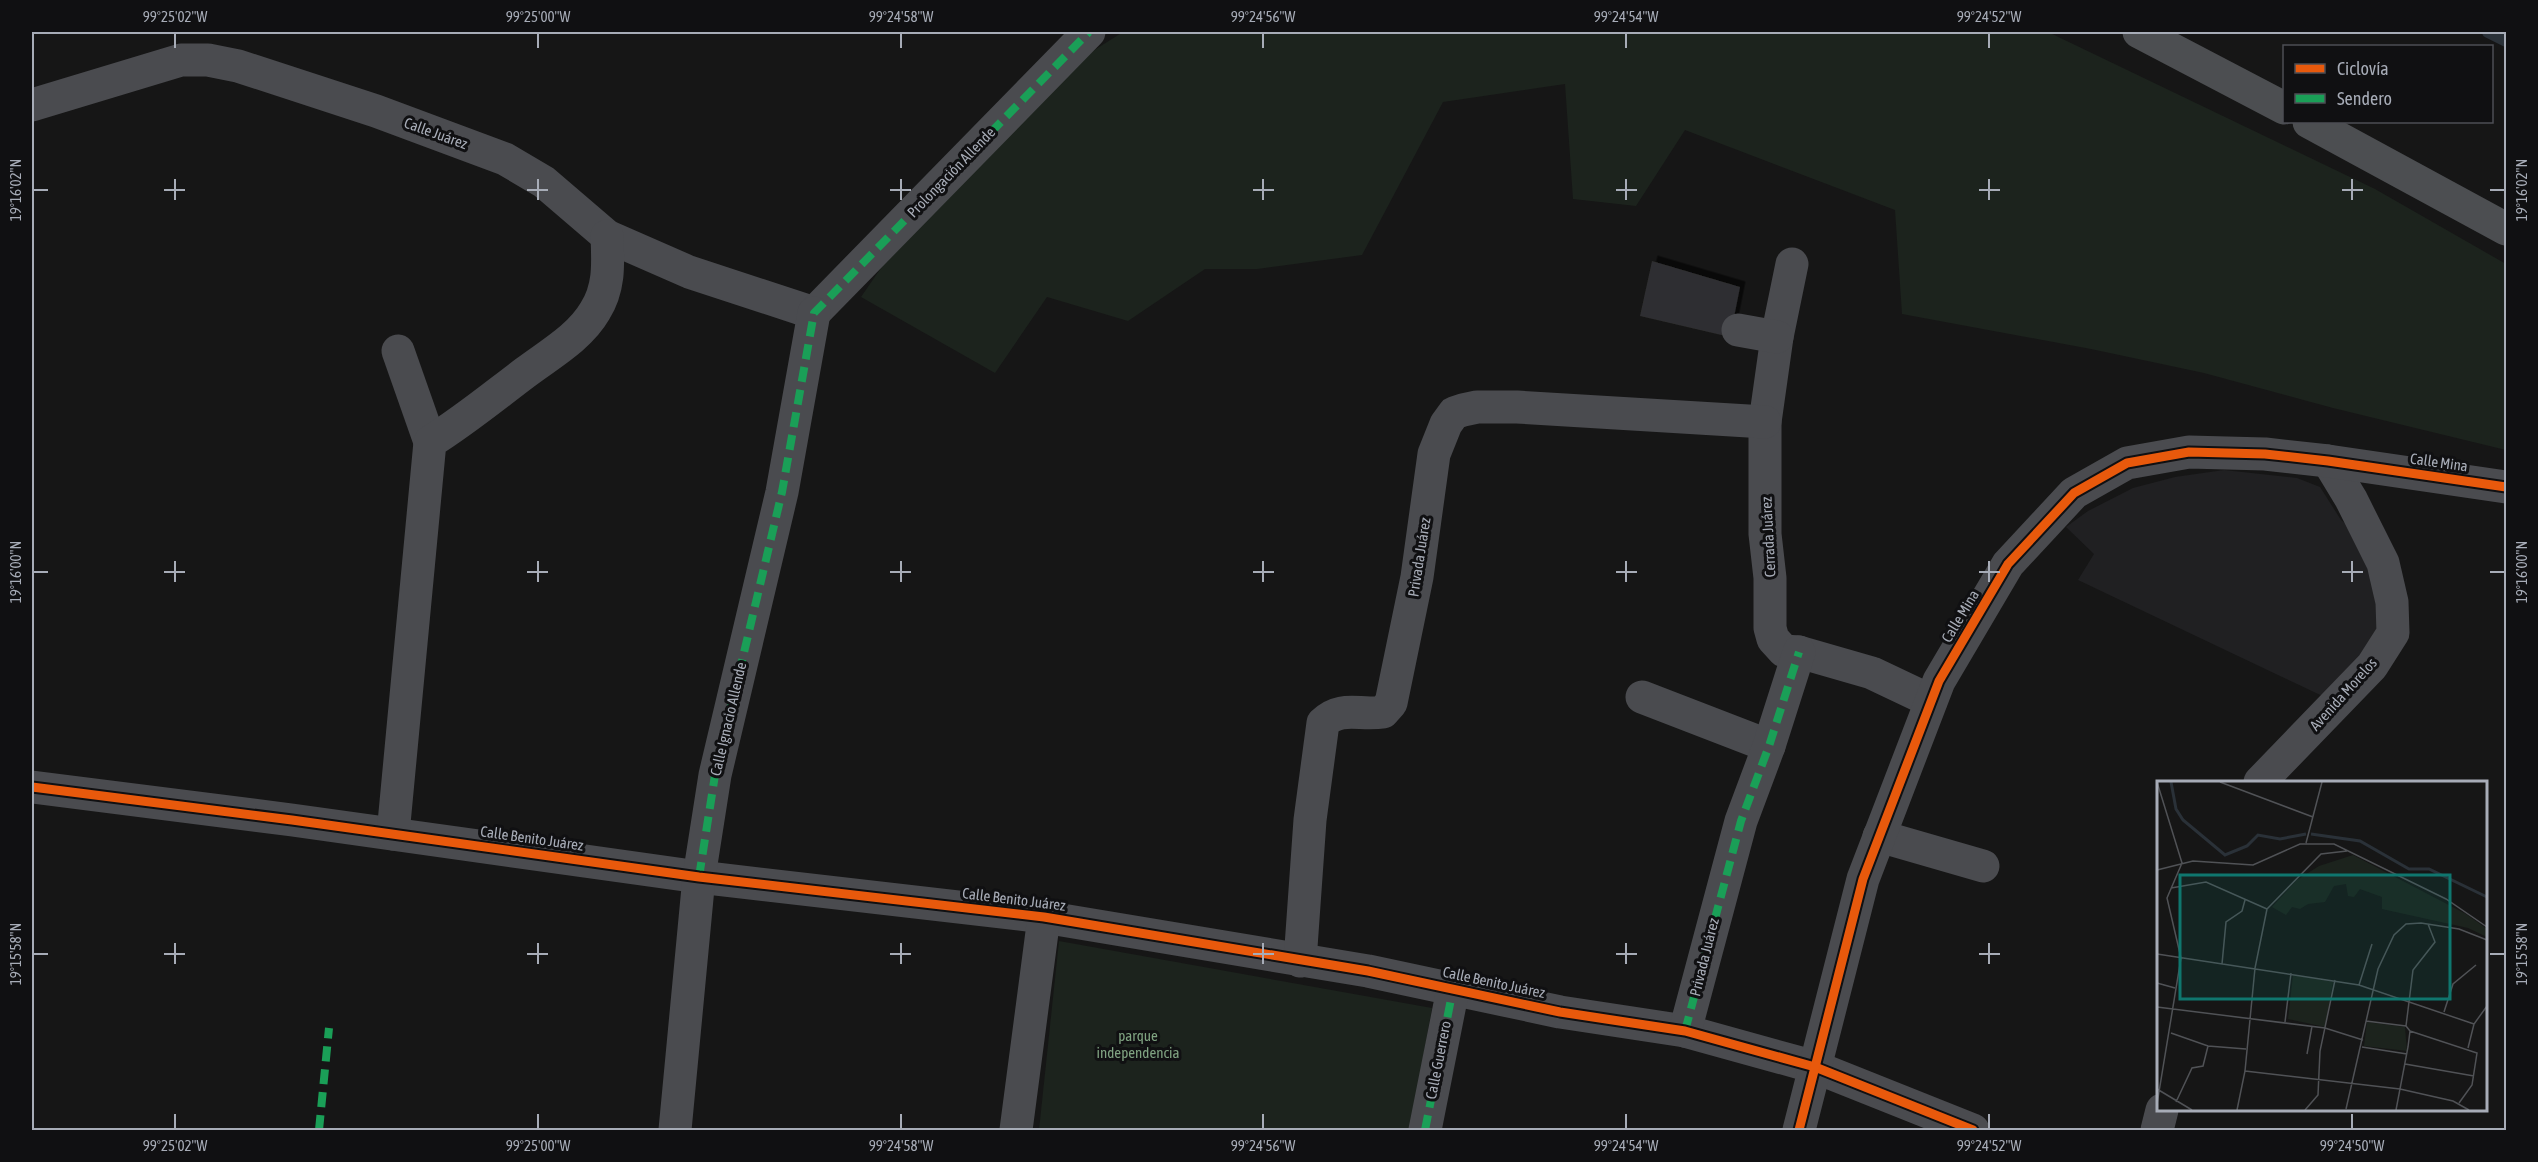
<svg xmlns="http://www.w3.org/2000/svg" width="2538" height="1162" font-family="'Asap Condensed',sans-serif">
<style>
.built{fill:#202022}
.green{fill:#1c231d}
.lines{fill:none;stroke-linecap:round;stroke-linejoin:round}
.stream{stroke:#2a3138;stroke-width:12}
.building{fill:#2f2f30;filter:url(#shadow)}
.minor{stroke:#4a4b4f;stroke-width:33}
.major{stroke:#4c4e51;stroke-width:33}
.quiet{stroke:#1a9f57;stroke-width:8;stroke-dasharray:15 8;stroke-linecap:butt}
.cycleway-casing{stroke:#101012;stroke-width:13}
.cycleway{stroke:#e8590c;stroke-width:9}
.ticks{fill:none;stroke:#a7acb7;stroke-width:2}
.labels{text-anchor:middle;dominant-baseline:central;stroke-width:6;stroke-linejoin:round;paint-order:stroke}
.street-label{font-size:15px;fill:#a7acb7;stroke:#101012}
.park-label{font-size:15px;fill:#7fa281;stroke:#101012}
.inset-river{fill:none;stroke:#2a3138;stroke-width:3}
.inset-road{fill:none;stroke:#505256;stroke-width:1.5}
.view{fill:#0f766e;fill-opacity:0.15;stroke:#0f766e;stroke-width:3}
.inset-edge{fill:none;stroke:#a7acb7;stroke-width:3}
.neatline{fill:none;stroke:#a7acb7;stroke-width:2}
.ticks-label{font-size:15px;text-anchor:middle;fill:#a7acb7}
</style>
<defs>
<filter id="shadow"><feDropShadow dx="5.5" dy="-5.5" stdDeviation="0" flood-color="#0009"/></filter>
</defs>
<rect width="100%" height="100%" fill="#161616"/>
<polygon class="built" points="2224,470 2297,478 2320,487 2341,520 2363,538 2381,622 2333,701 2078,580 2094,554 2066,527 2088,511 2133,488 2175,477"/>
<g class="green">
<polygon points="1123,32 2048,32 2375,189 2506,264 2506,450 2333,408 2204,373 2091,349 1902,314 1895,210 1685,130 1636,206 1573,199 1565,84 1443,102 1362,255 1257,269 1205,269 1128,321 1047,297 995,373 861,297 952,165 1096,49"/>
<polygon points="1059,941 1432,1008 1410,1130 1039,1130"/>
</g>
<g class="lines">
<polyline class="stream" points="2488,32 2506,41"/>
</g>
<polygon class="building" points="1652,261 1740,287 1730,337 1640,316"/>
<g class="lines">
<g class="minor">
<polyline points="32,105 181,60 208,60 238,66 376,111 505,159 544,182 607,236 689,272 814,313"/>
<polyline points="1792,264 1777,337 1765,422 1765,534 1770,578 1770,628 1773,639 1784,651 1799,652 1872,673 1931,701"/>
<polyline points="814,313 1089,32"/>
<polyline points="1738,330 1777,337"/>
<polyline points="398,351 430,442"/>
<polyline points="1642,697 1769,746"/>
<polyline points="2260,782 2372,666 2393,633 2392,602 2383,563 2351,499 2328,461"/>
<polyline points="32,787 292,820 699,877 1044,917 1368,971 1560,1012 1685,1031 1815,1067 1973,1130"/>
<path d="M393 834 430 442C464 421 494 396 526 372 550 354 580 337 595 311 610 287 608 263 607 236"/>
<polyline points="1879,836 1983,866"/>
<path d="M1300 961 1310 820 1323 723C1341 705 1360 716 1383 712L1391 703 1417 577 1434 454 1446 424 1454 413 1463 410 1477 407H1517L1765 422"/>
<polyline points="1685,1031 1741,821 1769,746 1799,652"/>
<polyline points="675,1130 699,877 715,775 782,492 814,313"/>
<polyline points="1016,1130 1044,917"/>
<polyline points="1425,1130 1453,989"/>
<polyline points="1799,1130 1863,879 1939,681 2008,564 2074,493 2127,463 2189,452 2265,454 2328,461 2506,487"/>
<polyline points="2157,1130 2162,1110"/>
</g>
<g class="major">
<polyline points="2139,32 2284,108"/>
<polyline points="2309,122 2506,229"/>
</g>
<g class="quiet">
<polyline points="699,877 715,775 782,492 814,313 1089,32"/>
<polyline points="1685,1031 1741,821 1769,746 1799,652"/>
<polyline points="319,1130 329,1028"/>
<polyline points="1425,1130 1453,989"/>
</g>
<defs>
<g id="cycleway">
<polyline points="32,787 292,820 699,877 1044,917 1368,971 1560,1012 1685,1031 1815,1067 1973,1130"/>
<polyline points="1799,1130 1863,879 1939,681 2008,564 2074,493 2127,463 2189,452 2265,454 2328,461 2506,487"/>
</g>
</defs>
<use href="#cycleway" class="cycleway-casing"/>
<use href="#cycleway" class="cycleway"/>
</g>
<path class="ticks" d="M175 33V48M538 33V48M901 33V48M1263 33V48M1626 33V48M1989 33V48M175 179V200M538 179V200M901 179V200M1263 179V200M1626 179V200M1989 179V200M2352 179V200M33 190H48M164 190H185M527 190H548M890 190H911M1253 190H1274M1616 190H1637M1979 190H2000M2342 190H2363M2490 190H2505M175 561V582M538 561V582M901 561V582M1263 561V582M1626 561V582M1989 561V582M2352 561V582M33 572H48M164 572H185M527 572H548M890 572H911M1253 572H1274M1616 572H1637M1979 572H2000M2342 572H2363M2490 572H2505M175 943V964M538 943V964M901 943V964M1263 943V964M1626 943V964M1989 943V964M33 954H48M164 954H185M527 954H548M890 954H911M1253 954H1274M1616 954H1637M1979 954H2000M2490 954H2505M175 1114V1129M538 1114V1129M901 1114V1129M1263 1114V1129M1626 1114V1129M1989 1114V1129M2352 1114V1129"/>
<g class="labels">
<g class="street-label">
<text transform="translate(436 133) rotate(20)">Calle Juárez</text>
<text transform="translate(951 172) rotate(-46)">Prolongación Allende</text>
<text transform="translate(2439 462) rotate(8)">Calle Mina</text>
<text transform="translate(1768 537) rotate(-93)">Cerrada Juárez</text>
<text transform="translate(1419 557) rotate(-81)">Privada Juárez</text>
<text transform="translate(1960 616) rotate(-59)">Calle Mina</text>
<text transform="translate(2343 694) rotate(-48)">Avenida Morelos</text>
<text transform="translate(728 719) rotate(-77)">Calle Ignacio Allende</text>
<text transform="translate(532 838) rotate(8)">Calle Benito Juárez</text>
<text transform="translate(1014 899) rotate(7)">Calle Benito Juárez</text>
<text transform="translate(1704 957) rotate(-76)">Privada Juárez</text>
<text transform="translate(1494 982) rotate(12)">Calle Benito Juárez</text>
<text transform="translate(1438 1060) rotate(-79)">Calle Guerrero</text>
</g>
<g class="park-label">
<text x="1138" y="1035">parque<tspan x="1138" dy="17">independencia</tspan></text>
</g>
</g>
<g transform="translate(2157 781)">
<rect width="330" height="330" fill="#161616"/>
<path d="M196 74 309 133 330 148V156L311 147 225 128V116L203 108 197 116 191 115 189 103 177 105 168 121 151 123 143 128 135 126 129 134 115 126 140 99 162 85ZM136 194 176 201 168 246 131 238ZM210 241 248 246 250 270 207 265Z" fill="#1c231d"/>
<path class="inset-river" d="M14 1 19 28 26 39 68 74 90 65 101 54 123 58 149 53M154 53 203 60 252 88H272L330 116"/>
<path class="inset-road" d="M63 1 156 36M149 62 165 1M0 89 36 80 96 84 143 63H177L289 118 330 146M14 107 49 101 110 128M110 128 164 73 190 70M0 173 202 204 317 243M65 183 69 141 85 130 88 119M0 202 18 207M202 204 215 163M0 226 168 247 206 259M287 231 296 203 319 184M209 240 249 245M128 241 134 192M253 250 320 272 315 304 302 322M14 252 51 265 89 268M205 266 250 273M311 267 317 243 330 225M150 273 155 245M248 283 317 295M88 290 243 308 296 320 312 329M0 308 35 329M19 321 35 287 46 285 51 265M0 323 24 177 10 117 25 82 0 1M189 328 221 188 237 154 249 143 264 142 302 148 330 159M80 329 88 290 98 187 110 128M148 329 161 314 163 270 178 199M239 329 251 266 253 250 249 245 256 189 278 161 271 143"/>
<path class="view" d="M23 94H293V218H23Z"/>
<rect width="330" height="330" class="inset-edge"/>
</g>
<rect width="2538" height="1162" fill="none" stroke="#101012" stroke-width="66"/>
<rect x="2283" y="45" width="210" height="78" fill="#101012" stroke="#4c4e54" stroke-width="1.5"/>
<rect x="2295" y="64" width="30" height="9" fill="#e8590c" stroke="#4c4e54" stroke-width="1.5"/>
<text x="2337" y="75" font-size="18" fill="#a7acb7">Ciclovía</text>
<rect x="2295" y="94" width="30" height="9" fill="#1a9f57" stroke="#4c4e54" stroke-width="1.5"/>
<text x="2337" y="105" font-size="18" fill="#a7acb7">Sendero</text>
<rect x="33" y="33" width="2472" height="1096" class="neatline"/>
<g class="ticks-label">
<text x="175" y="22">99°25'02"W</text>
<text x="538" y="22">99°25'00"W</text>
<text x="901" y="22">99°24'58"W</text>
<text x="1263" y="22">99°24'56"W</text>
<text x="1626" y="22">99°24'54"W</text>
<text x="1989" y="22">99°24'52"W</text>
<text transform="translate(16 190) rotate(-90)" y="5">19°16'02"N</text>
<text transform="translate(2522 190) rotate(-90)" y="5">19°16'02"N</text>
<text transform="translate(16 572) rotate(-90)" y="5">19°16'00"N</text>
<text transform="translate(2522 572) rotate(-90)" y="5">19°16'00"N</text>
<text transform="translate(16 954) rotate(-90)" y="5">19°15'58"N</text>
<text transform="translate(2522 954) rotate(-90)" y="5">19°15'58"N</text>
<text x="175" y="1151">99°25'02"W</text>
<text x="538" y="1151">99°25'00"W</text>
<text x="901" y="1151">99°24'58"W</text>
<text x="1263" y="1151">99°24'56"W</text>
<text x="1626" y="1151">99°24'54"W</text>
<text x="1989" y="1151">99°24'52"W</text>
<text x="2352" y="1151">99°24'50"W</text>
</g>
</svg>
